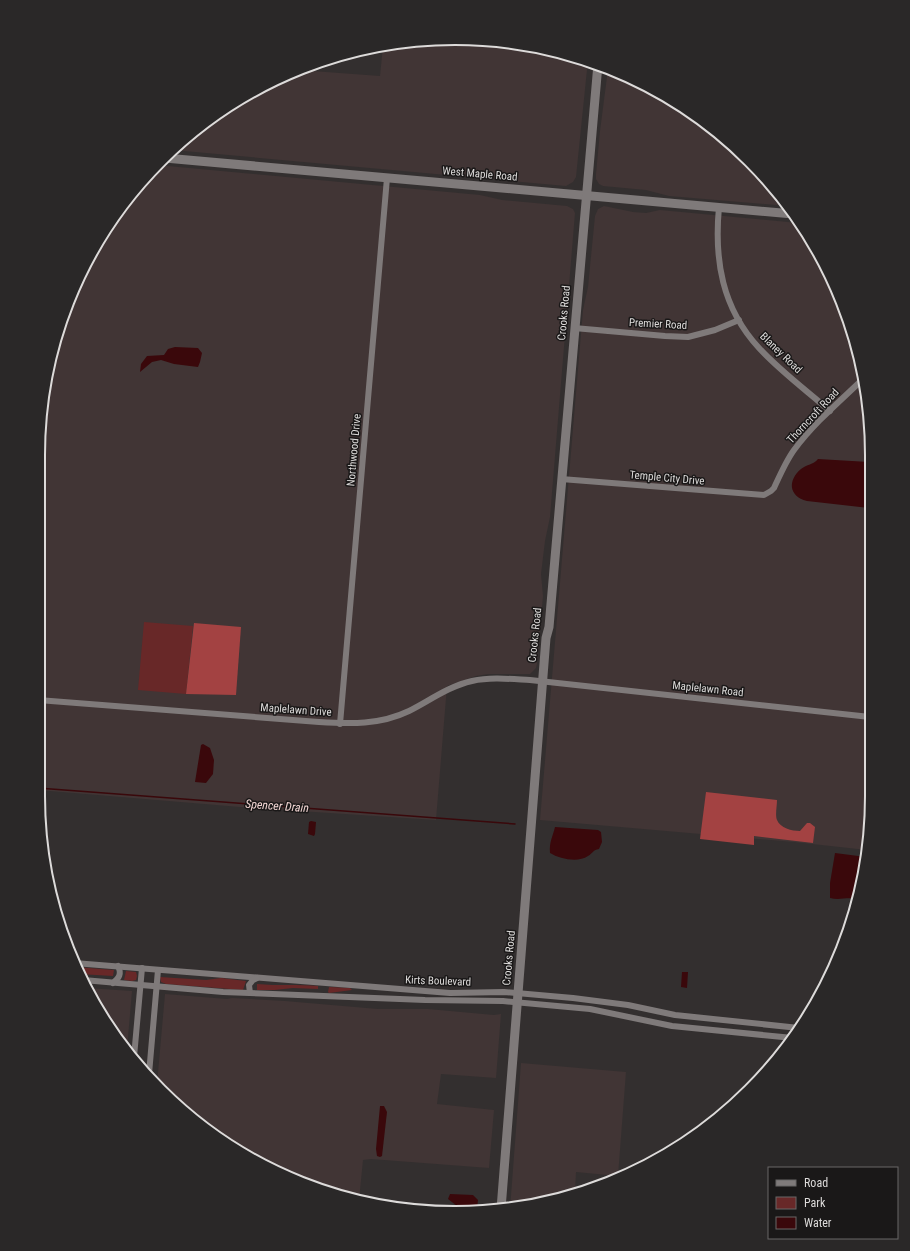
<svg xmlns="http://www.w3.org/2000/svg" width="910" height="1251" font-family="'Roboto Condensed',sans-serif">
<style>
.built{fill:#413535}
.green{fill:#682828}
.forest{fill:#a34242}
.water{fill:#3a080b}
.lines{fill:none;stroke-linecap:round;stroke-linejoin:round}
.stream{stroke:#3a080b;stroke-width:1.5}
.street{stroke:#7f7a7a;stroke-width:6}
.secondary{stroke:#7f7a7a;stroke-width:9}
.labels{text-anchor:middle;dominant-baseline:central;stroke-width:3;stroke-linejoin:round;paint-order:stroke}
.street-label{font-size:11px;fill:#dddbda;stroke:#1a1818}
.water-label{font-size:12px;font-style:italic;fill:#f3d6d4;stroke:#1a1818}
.rim{fill:none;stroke:#dddbda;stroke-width:2}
</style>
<rect width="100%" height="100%" fill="#332f2f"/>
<g class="built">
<polygon points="427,39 509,42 588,60 576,177 573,182 566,186 173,150 201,124 270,81 299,70 380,76 383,46"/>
<polygon points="608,69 663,94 730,141 786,201 788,206 669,196 646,190 603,186 599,184 596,179 596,174 600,131"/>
<polygon points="157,165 480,195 502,200 567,206 573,209 575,213 550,517 545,541 541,574 543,596 537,664 536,668 530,674 488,674 476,676 447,686 436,820 240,807 38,790 38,455 52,347 70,295 108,224 142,180"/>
<polygon points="604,206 633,212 646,213 660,210 798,223 840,295 868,400 871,823 867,850 794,842 540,820 583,310 588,287 595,216 598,209"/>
<polygon points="87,988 132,991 127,1049 108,1027"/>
<polygon points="165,994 227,999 232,998 285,1001 378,1009 428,1009 494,1015 501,1014 496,1078 441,1074 437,1104 494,1110 489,1168 371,1159 363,1160 359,1200 321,1191 271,1170 180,1109 157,1084"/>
<polygon points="521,1063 626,1072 618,1176 576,1172 575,1192 510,1209"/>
</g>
<g class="green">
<polygon points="144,622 193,626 186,694 138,690"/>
<polygon points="76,967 114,970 113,976 79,974"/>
<polygon points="126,971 136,972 137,976 136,980 132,981 124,980"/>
<polygon points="160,977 206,980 221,978 246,981 243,990 166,984 161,982"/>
<path d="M257 984C278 986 298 984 318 986V989L293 988 275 990H257Z"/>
<polygon points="329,987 350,988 352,990 329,993 328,992"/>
</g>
<g class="forest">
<polygon points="194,623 241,627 236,695 186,694"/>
<path d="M706 792 777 800C777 806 775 815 777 820 780 828 792 831 800 831L807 823H810L815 827 813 843 754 836V845L700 839Z"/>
</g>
<g class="water">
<polygon points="175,347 198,348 202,353 200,362 198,367 174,364 161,360 152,362 140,372 141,364 147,356 164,355 168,349"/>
<path d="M818 459 869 462V508L807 501C788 496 788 480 801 469 807 464 813 465 818 459Z"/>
<polygon points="203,744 210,748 214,760 213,774 206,783 195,782 201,745"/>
<polygon points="311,821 316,822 315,834 314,836 308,834 309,822"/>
<path d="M555 827 598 830 601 832 602 842 599 849C593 850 593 853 588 856 578 863 560 859 550 853 549 842 553 836 555 827Z"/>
<path d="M835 853 866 857 858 900C849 896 840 901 830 898V883Z"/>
<polygon points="682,972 688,972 687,988 681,987"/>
<polygon points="380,1106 384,1106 387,1112 382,1156 380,1157 377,1156 376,1149"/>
<polygon points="450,1194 473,1195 478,1200 477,1209 461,1209 448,1199"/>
</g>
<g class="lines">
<polyline class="stream" points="38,788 515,824"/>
<g class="street">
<path d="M719 207C714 260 722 308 759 348 780 371 806 390 830 411"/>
<polyline points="574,328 665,336 688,337 715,330 739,320"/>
<path d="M561 479 764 495 771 491 774 488C780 475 786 461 794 450 814 423 839 402 863 379"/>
<path d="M38 700 319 722C350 724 380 725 409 711 429 701 449 686 472 681 491 677 510 679 530 680L870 717"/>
<polyline points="340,724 387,178"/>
<polyline points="74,963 450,993 504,992 573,998 628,1005 675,1015 799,1028"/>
<polyline points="83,980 223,992 425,1000 503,1001 590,1009 672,1026 793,1038"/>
<path d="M113 983C119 978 122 974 118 966"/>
<polyline points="250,993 249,985 253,980 257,978"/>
<polyline points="134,1057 142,968"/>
<polyline points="149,1074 158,970"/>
</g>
<g class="secondary">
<polyline points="165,158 793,214"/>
<polyline points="501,1209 546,638 549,627 598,64"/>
</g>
</g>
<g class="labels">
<g class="street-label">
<text transform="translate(480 174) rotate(5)">West Maple Road</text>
<text transform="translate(564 313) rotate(-85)">Crooks Road</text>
<text transform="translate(658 324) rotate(3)">Premier Road</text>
<text transform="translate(781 353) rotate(44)">Blaney Road</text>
<text transform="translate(813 416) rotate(-47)">Thorncroft Road</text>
<text transform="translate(354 450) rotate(-85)">Northwood Drive</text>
<text transform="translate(667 478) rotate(5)">Temple City Drive</text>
<text transform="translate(535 635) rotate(-84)">Crooks Road</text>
<text transform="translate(708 689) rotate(6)">Maplelawn Road</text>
<text transform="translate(296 710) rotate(4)">Maplelawn Drive</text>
<text transform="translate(509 958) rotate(-85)">Crooks Road</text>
<text transform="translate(438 981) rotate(2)">Kirts Boulevard</text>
</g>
<g class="water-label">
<text transform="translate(277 806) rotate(4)">Spencer Drain</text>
</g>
</g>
<path d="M0 0H910V1251H0ZM455 45H455A410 410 0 0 1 865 455V796A410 410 0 0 1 455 1206H455A410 410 0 0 1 45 796V455A410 410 0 0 1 455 45Z" fill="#2a2828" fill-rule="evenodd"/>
<path class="rim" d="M455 45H455A410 410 0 0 1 865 455V796A410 410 0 0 1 455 1206H455A410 410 0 0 1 45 796V455A410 410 0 0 1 455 45Z"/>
<rect x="768" y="1167" width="130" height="72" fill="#1a1818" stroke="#686666"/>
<rect x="776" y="1180" width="20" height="6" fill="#7f7a7a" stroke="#686666"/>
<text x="804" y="1187" font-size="12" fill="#dddbda">Road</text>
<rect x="776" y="1197" width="20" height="12" fill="#682828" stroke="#686666"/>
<text x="804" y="1207" font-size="12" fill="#dddbda">Park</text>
<rect x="776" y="1217" width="20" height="12" fill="#3a080b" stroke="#686666"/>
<text x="804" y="1227" font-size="12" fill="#dddbda">Water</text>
</svg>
